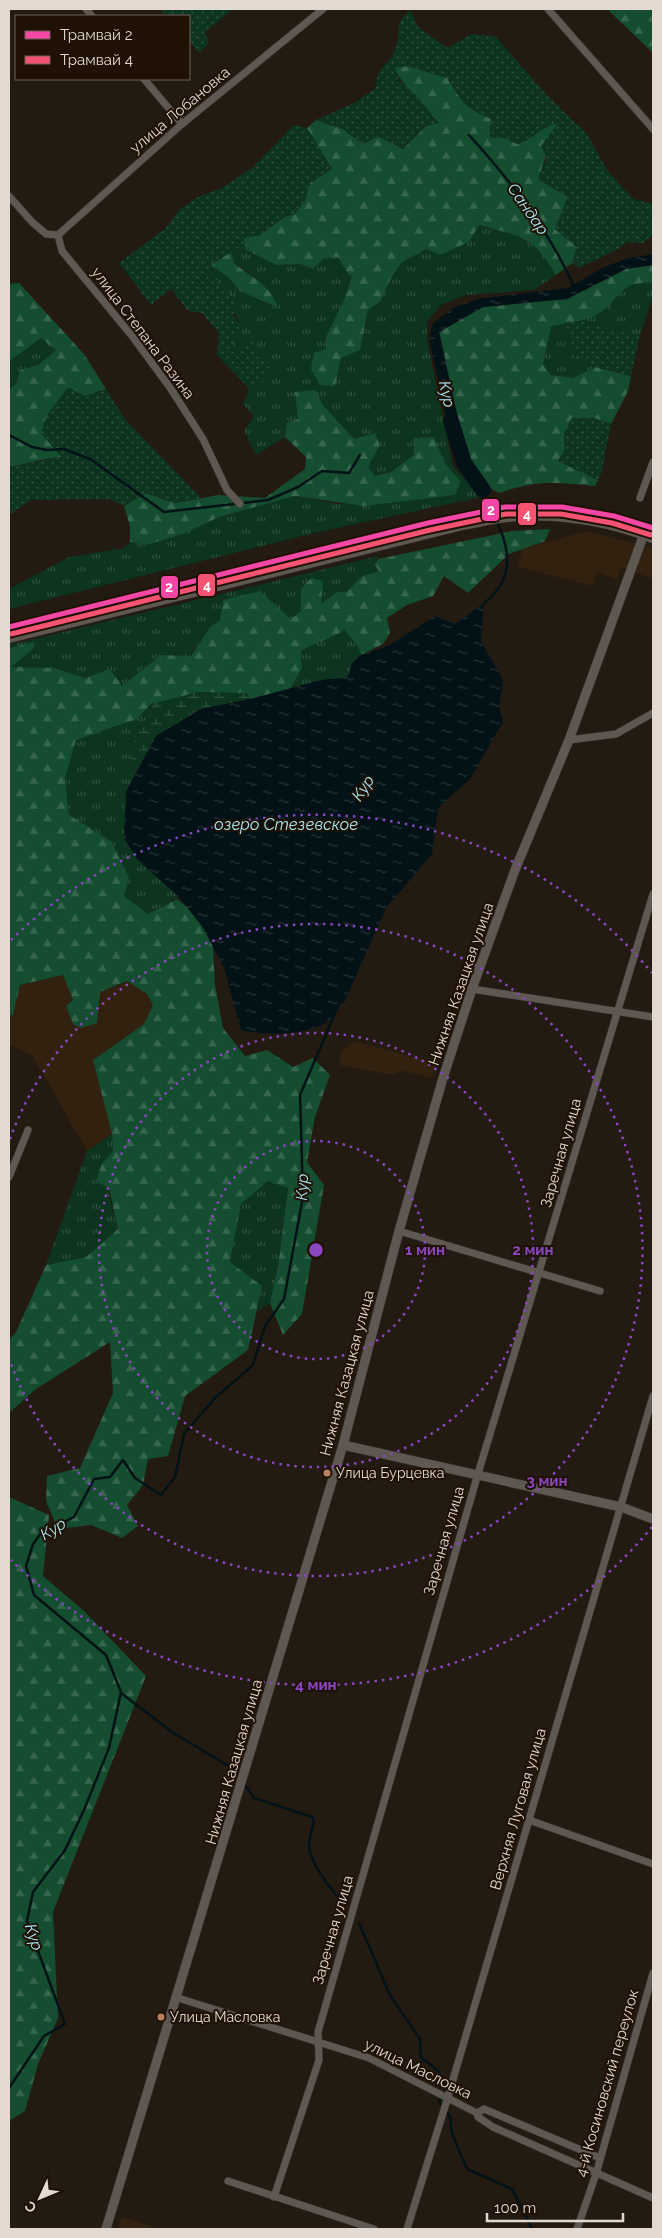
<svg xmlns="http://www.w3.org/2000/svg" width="662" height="2238" font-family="Raleway,sans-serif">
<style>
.built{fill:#33210f}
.grass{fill:url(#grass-tufts)}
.forest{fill:url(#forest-firs)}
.wetland{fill:url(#wetland-marsh)}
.garden{fill:url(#garden-dots)}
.water{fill:url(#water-ripples)}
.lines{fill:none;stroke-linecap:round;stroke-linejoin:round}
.stream{stroke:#031217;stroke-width:2.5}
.river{stroke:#031217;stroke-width:16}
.minor-casing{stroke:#3b342e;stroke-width:8}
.tertiary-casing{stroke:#3b342e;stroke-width:10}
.secondary-casing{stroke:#3b342e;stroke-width:11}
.minor{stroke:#5e5752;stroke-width:7}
.tertiary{stroke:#5e5752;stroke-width:9}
.secondary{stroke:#5e5752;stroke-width:10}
.tram-1-casing{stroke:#1f1104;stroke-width:9}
.tram-2-casing{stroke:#1f1104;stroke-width:9}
.tram-1{stroke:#f346a5;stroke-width:5}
.tram-2{stroke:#f65372;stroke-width:5}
.ring{fill:none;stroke:#8b46c2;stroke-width:2.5;stroke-dasharray:2.5 5}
.bus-dot{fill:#b6815c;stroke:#1f1104;stroke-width:2}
.labels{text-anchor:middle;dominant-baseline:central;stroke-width:4;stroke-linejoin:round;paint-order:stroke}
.bus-label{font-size:14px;fill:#e4d9d0;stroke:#1f1104;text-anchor:start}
.street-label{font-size:15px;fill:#e4d9d0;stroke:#1f1104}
.water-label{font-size:16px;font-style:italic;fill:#a9eafa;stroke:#1f1104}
.centre{fill:#8b46c2;stroke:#1f1104;stroke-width:2.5}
.ring-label{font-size:15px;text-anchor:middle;font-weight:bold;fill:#8b46c2;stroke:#1f1104;stroke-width:4;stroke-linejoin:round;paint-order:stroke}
.line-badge{stroke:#1f1104;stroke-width:2}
.badge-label{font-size:14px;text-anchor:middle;font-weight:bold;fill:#fff}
</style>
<defs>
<pattern id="grass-tufts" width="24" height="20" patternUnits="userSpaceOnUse" patternTransform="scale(1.25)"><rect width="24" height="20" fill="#0c341f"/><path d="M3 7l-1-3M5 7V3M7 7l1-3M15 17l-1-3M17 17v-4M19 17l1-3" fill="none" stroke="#2f513e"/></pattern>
<pattern id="forest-firs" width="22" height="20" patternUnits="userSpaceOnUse" patternTransform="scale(1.25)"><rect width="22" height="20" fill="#144d30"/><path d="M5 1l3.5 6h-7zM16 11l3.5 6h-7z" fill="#36664d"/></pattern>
<pattern id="wetland-marsh" width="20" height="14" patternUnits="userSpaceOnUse" patternTransform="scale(1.25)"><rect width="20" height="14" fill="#0c341f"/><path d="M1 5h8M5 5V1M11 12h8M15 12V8" fill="none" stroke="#2f513e"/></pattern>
<pattern id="garden-dots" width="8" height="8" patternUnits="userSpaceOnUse" patternTransform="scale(1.25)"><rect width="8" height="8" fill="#0c341f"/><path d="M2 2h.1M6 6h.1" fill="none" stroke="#2f513e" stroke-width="1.8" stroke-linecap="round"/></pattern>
<pattern id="water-ripples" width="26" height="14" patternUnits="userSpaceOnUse" patternTransform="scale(1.25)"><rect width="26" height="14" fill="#031217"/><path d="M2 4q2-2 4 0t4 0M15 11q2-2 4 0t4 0" fill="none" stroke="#283438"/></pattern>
</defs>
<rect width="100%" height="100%" fill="#231a12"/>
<g class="built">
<polygon points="586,531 653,548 653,579 621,567 617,579 597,573 593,586 518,567 522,549"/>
<polygon points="64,975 73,1000 66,1006 73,1024 97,1023 100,992 128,981 147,994 153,1005 144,1024 93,1060 112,1134 87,1151 32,1055 9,1045 9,1016 13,1015 20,985"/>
<polygon points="354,1041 437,1064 432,1078 399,1070 397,1074 387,1074 340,1065 341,1052"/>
<polygon points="122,2217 161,2229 118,2229"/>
</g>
<g class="grass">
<path d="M478 225C520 237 532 235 556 275L534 290 466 295 441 305 427 321V340L453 466 481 497 314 533 9 609V589L69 557 124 548 130 542 146 545 183 534 219 517 295 496 339 504 455 495 461 482 445 463 434 437 413 438 414 455 391 472 375 476 368 467 380 445 375 433 354 439 322 404 298 419 287 423 285 437 256 455 244 431 254 416 243 404 249 389 270 367 244 344 237 353 231 351 242 326 212 275 211 265 228 277 240 291 277 308 253 276 234 263 231 252 245 249 276 265 300 264 312 269 323 259 338 257 348 274 352 276 344 300 326 337V349L335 386 341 357 365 329 368 310 381 301 391 278 402 262 426 248Z"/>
<polygon points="637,282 653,283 653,295 640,336 578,321 600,313 623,289"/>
<polygon points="565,323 575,358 595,367 573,378 551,375 543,366 551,325"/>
<polygon points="41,338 56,350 38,365 20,370 16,384 9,389 9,359 11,360"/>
<polygon points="378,556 374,565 381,571 362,576 346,592 337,592 320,605 301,589 301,611 291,619 260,591 210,627 190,656 161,655 122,686 110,669 85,678 54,668 10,667 34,648 33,642 9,648 9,645"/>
<path d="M344 630 358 646 361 655 352 663 349 675 344 678 321 680 290 689 302 668 301 651C315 643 330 639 344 630Z"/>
<polygon points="151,704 156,711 131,759 136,773 126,792 137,859 179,897 148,914 123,896 129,877 111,841 69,815 65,778 76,740 137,719"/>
<polygon points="112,1134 113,1151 101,1165 118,1229 86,1257 46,1265 87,1151"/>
<polygon points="268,1181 288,1187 278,1266 270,1303 257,1312 262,1286 230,1262 241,1204"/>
</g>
<g class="forest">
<polygon points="607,9 653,9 653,53 652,52"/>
<path d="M408 66 447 78C462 101 465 108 491 119L490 137 504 138 518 144C534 138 540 127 558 123L538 179 568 197 555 229 577 247 572 263 556 275C532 235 521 237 479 225L469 242 440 255 426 249 402 262 391 278 381 301 368 310 360 350 341 358 335 386 320 385 311 369 314 353 326 349V337L344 300 352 276 348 274 338 257 323 259 313 269 300 264 276 265 245 249 244 238 260 235 284 217 295 214 305 200 310 183 332 169 307 128 316 120 343 129 363 144 378 136 403 149 426 126 438 123C425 104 402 87 394 67Z"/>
<path d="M231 252 234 263C253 279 269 283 278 308L240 291 228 277 211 265Z"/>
<path d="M653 265V283C620 281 623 295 601 312 588 322 566 323 551 326L543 365 551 375 573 378 595 367 631 376 628 391 611 424 594 418 564 433 565 449 558 461 598 480 595 486C555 482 537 480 499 493 455 470 452 377 439 332L483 307 567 299 626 269Z"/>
<polygon points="19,283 84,354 106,389 85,396 62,457 46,459 10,467 9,389 16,384 20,370 38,365 56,350 41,338 11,360 9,359 9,284"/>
<polygon points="316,390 322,404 354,439 375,433 380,445 368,467 375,476 391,472 414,455 413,438 434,437 445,463 461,482 455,495 364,506 295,496 219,517 183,534 146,545 130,542 130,526 124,506 146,493 175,503 219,495 265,498 305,469 306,457 285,437 287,423 298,419 295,392"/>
<path d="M550 529 545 541 509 554 468 593 444 576 433 596 407 605 387 618 390 633 383 644 361 655 358 646 344 630C330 639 315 643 301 651L302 668 290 689 250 699 247 693 151 704 137 719 76 740 65 778 69 815 111 841 129 877 124 896 148 914 177 899 197 916 213 947 215 985 223 1028 245 1056 267 1050 293 1067 313 1058 330 1075 315 1117 307 1162 324 1185 302 1314 283 1335 270 1303 278 1266 288 1188 268 1181 241 1204 230 1262 262 1286 248 1350 185 1396 168 1456 148 1459 143 1485 127 1505 138 1526 122 1538 91 1525 58 1529 46 1501 47 1476 80 1468 113 1393 110 1342 36 1389 9 1413V1340L16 1332 46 1265 86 1257 118 1229 109 1189 97 1181 101 1165 113 1151 112 1134 93 1060 144 1024 153 1005 147 994 127 981 100 992 97 1023 81 1028 73 1024 66 1006 73 1000 63 975 20 985 13 1015 9 1016V648L34 642V648L11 667 54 668 85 678 110 669 122 686 161 655 191 656 210 627 220 620 223 600 260 591 291 619 301 611V589L311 578 323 581 321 604 337 592H346L362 576 380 571 374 565 378 559 512 531Z"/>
<polygon points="9,1497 49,1515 43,1576 83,1610 146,1676 53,1912 58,2018 38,2064 25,2111 9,2121"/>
</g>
<polygon class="wetland" points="198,692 247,693 250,699 201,709 156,736 136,773 131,759 138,726 156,711 151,704"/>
<g class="garden">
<polygon points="160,9 233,9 205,32 209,43 199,53 189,41 189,16 166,16"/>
<path d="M410 10 419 28 448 48 471 34 495 36 548 96 587 134 607 170 633 199 651 203 653 206V235L643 243 627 242 618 249 579 268 572 263 577 247 555 229 568 197 538 179 547 158 541 146 558 123C541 126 533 139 518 144L504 138 490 137 491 119C464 107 463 102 447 78L408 66 395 67 399 80 415 94 439 123 425 126 403 149 378 136 363 144 343 129 316 120 356 102 376 88C377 64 387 68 395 50 403 31 391 28 410 10Z"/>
<polygon points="294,125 307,128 332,169 310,183 305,200 295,214 284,217 260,235 244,238 245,249 231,252 211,265 212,275 238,304 233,315 242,326 231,351 237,353 244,344 253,340 256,354 270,367 249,389 217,355 219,333 202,313 188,311 171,289 151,305 119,263 166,228 179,210 198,197 222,188 253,167"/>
<polygon points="578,321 640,336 631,376 595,367 575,358 565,323"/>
<polygon points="68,387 85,396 106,389 125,419 201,498 175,503 146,493 124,506 109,499 31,500 9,515 9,467 61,457 41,433 47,415"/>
<polygon points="572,418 594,418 611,424 602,471 598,480 558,461 565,449 564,433"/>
</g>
<g class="water">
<polygon points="653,254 653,265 626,269 567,299 483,307 439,332 463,441 451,441 429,338 433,323 455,307 478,299 568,288 604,267 626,259"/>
<path d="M484 603 481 641 503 680 499 707 503 722 470 779 438 808 432 854 386 908 344 1003 339 1004C337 1008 336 1015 332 1018 313 1036 265 1036 241 1030L224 968 204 929 179 897 137 859 124 838 126 792 156 736 201 709 250 699 321 680 344 678 349 675 352 663 361 655 388 646 435 616 455 624Z"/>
</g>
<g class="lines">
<g class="stream">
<path d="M469 135C510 180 550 231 574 287"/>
<polyline points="9,435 32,447 47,450 64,449 90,459 164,512 268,500 298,487 322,471 349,473 360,455"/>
<polyline points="483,490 495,516"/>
<path d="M484 604C489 598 496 593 500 586 513 565 506 542 497 521"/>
<polyline points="121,1693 172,1732 235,1770 240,1778"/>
<path d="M243 1782 254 1798 312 1817 314 1821C312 1831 307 1843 310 1852 316 1872 332 1890 345 1905"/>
<polyline points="359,1923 390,1995 420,2039 421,2057 438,2071 446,2088 439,2101 443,2107"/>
<polyline points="9,2088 44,2036 65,2024 27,1921 33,1892 65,1850 84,1810 109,1748 121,1692 106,1655 34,1595 26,1566 33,1544 41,1533 74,1517 94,1479 110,1477 123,1460 135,1478 161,1495 175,1477 184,1434 215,1398 253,1365 265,1326 284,1299 303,1197 300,1095 339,1004"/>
<polyline points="446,2111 450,2117 452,2134 467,2169 512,2189 532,2229"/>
</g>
<polyline class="river" points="451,421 464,463 483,490"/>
<defs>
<g id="minor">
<polyline points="86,9 92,16"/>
<polyline points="548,9 653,129"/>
<polyline points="144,79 182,124"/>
<polyline points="9,196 32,222 46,234 58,235 62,251 132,336 171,389 203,439 227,490 240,504"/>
<polyline points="58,235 182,124 323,9"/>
<polyline points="640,498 653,462"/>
<polyline points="569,740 616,734 653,713"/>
<polyline points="472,989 653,1017"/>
<polyline points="9,1177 28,1130"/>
<polyline points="399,1231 600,1291"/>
<polyline points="529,1820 653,1864"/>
<polyline points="175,1997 369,2058 477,2113 478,2117 493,2127 653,2198"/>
<polyline points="477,2113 484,2109 600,2158"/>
<polyline points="228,2181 374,2229"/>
<polyline points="274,2197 319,2060 318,2032 477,1477 653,894"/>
<polyline points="407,2229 447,2100 653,1396"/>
<polyline points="577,2229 596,2174 653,1973"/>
</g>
<g id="tertiary">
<polyline points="343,1445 621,1507 653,1519"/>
<polyline points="106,2229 343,1445 399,1231 443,1078 472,989 515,870 569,740 644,534"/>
</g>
<path id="secondary" d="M9 638 462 525C481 522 501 516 520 516 565 513 611 522 653 538"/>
</defs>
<use href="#minor" class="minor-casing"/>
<use href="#tertiary" class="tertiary-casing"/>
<use href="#secondary" class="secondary-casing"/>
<use href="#minor" class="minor"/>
<use href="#tertiary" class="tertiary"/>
<use href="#secondary" class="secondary"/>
<defs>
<polyline id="tram-1" points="9,627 428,523 505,507 562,507 614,516 653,528"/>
<polyline id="tram-2" points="11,634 430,530 506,514 561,514 612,523 651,535"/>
</defs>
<use href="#tram-1" class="tram-1-casing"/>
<use href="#tram-2" class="tram-2-casing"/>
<use href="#tram-1" class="tram-1"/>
<use href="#tram-2" class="tram-2"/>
</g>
<g class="ring">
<circle cx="316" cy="1250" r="109"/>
<circle cx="316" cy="1250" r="217"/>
<path d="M10 1139A326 326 0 1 1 10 1361"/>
<path d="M652 1527A435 435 0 0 1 11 1560M11 940A435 435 0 0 1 652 973"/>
</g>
<g class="bus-dot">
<circle cx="327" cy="1473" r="4.5"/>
<circle cx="161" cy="2017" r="4.5"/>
</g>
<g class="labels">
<g class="bus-label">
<text x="336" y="1473">Улица Бурцевка</text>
<text x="170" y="2017">Улица Масловка</text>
</g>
<g class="street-label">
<text transform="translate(180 110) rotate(-40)">улица Лобановка</text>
<text transform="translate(143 333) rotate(53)">улица Степана Разина</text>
<text transform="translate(461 984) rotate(-71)">Нижняя Казацкая улица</text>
<text transform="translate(561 1153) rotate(-74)">Заречная улица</text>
<text transform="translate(347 1373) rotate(-75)">Нижняя Казацкая улица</text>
<text transform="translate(444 1541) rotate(-74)">Заречная улица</text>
<text transform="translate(234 1762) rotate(-74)">Нижняя Казацкая улица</text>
<text transform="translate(518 1809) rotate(-74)">Верхняя Луговая улица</text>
<text transform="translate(333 1930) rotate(-74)">Заречная улица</text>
<text transform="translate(418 2069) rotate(26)">улица Масловка</text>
<text transform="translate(607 2083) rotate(-74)">4-й Косиновский переулок</text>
</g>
<g class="water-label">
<text transform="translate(528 209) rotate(55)">Сандар</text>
<text transform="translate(447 394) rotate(78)">Кур</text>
<text transform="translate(363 788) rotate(-57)">Кур</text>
<text x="286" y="824">озеро Стезевское</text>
<text transform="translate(302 1187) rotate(-88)">Кур</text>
<text transform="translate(53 1529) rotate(-32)">Кур</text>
<text transform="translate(34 1937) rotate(73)">Кур</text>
</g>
</g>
<circle cx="316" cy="1250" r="8" class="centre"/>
<g class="ring-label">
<text x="425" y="1255">1 мин</text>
<text x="533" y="1255">2 мин</text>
<text x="547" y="1486">3 мин</text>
<text x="316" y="1690">4 мин</text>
</g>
<g class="line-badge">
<rect x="481" y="498" width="19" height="24" rx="5" fill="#f346a5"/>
<rect x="517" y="502" width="20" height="24" rx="5" fill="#f65372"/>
<rect x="197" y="573" width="19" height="24" rx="5" fill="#f65372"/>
<rect x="160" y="575" width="19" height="24" rx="5" fill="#f346a5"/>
</g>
<g class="badge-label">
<text x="491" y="515">2</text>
<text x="527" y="519">4</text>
<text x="207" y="590">4</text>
<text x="169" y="592">2</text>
</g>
<rect width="662" height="2238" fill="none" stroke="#e4d9d0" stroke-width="20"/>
<rect x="15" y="15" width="175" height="65" fill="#1f1104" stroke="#6e6156"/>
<rect x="25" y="31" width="25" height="8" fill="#f346a5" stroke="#6e6156"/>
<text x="60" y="40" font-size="15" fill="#e4d9d0">Трамвай 2</text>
<rect x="25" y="56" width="25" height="8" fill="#f65372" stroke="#6e6156"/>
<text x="60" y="65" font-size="15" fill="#e4d9d0">Трамвай 4</text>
<g transform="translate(40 2198) rotate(226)" stroke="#1f1104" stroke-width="4" paint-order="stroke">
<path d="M0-4L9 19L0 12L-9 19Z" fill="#e4d9d0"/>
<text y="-8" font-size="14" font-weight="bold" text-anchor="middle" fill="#e4d9d0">С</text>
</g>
<path d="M487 2213v8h136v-8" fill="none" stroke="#e4d9d0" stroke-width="2.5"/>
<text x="494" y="2213" font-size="15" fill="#e4d9d0" stroke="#1f1104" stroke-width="4" paint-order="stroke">100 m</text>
</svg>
